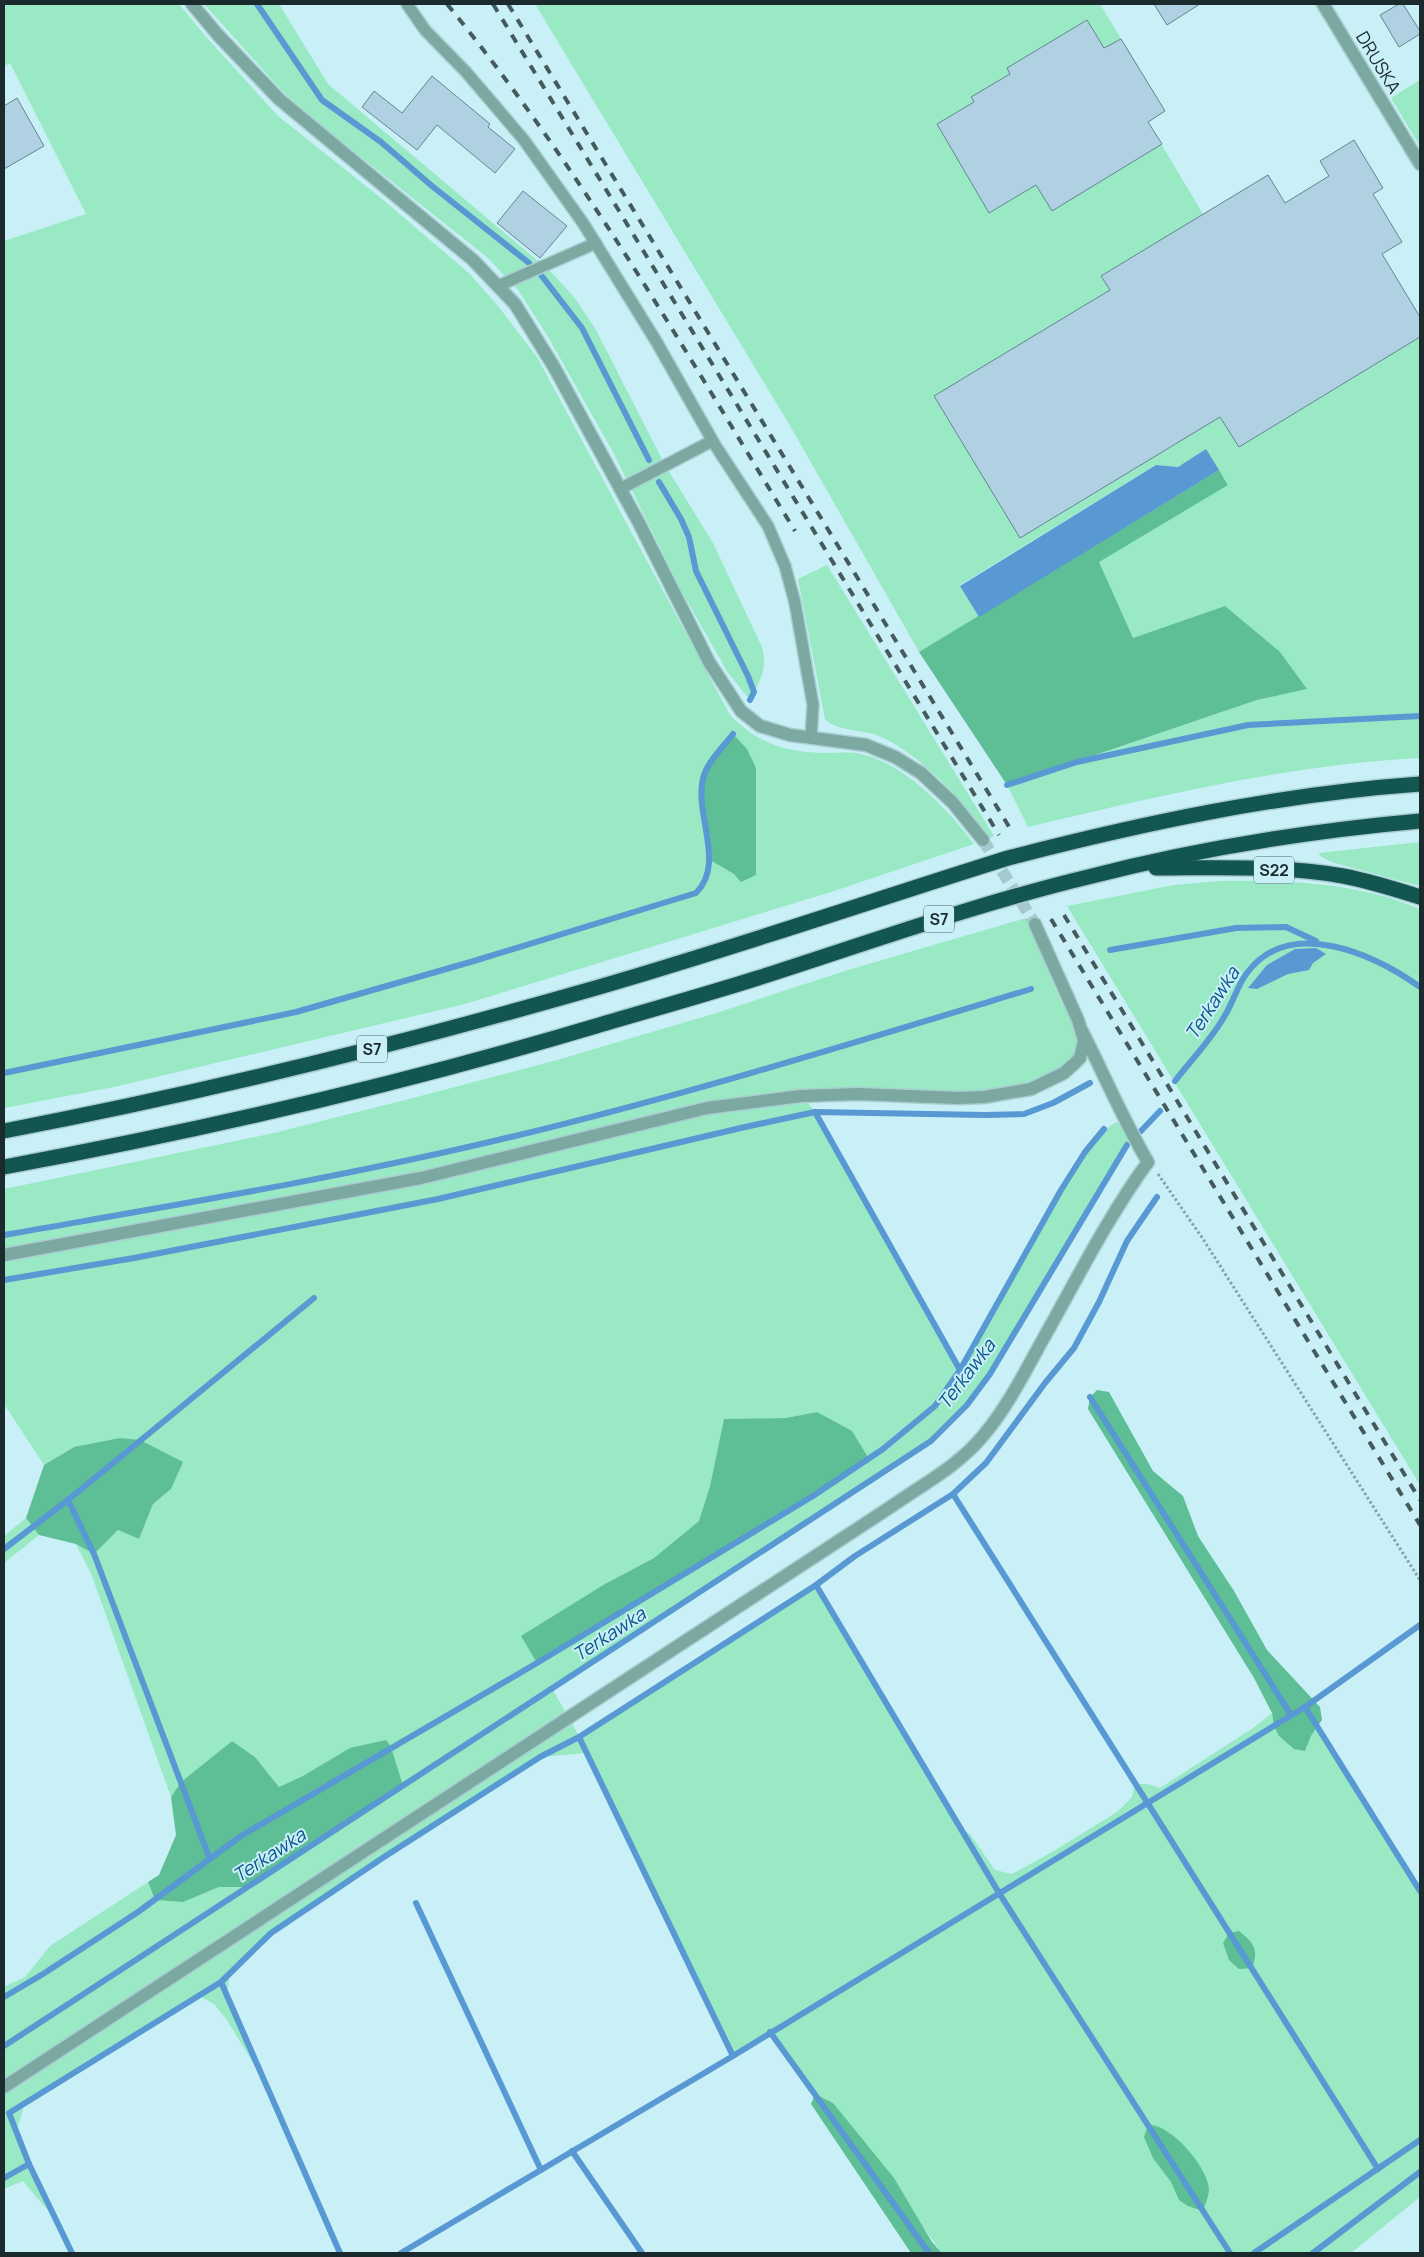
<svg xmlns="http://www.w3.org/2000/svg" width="1424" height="2257" font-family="Manrope,sans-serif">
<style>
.green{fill:#98e9c4;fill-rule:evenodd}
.forest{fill:#5ebe96}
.water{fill:#5898d3}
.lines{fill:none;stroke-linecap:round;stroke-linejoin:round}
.stream{stroke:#5898d3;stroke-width:6}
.building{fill:#b0d1e1;stroke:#658593}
.minor-tunnel{stroke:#a6c9ce;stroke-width:12;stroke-dasharray:12 6;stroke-linecap:butt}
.service-casing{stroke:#aacdd2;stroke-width:14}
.minor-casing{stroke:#aacdd2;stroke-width:15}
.motorway-casing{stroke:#aacdd2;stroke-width:18}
.path{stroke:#85a3a7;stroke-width:3;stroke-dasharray:2.5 2.5;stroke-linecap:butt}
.service{stroke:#7ba8a1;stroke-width:11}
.minor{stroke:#7ba8a1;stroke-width:12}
.motorway{stroke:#12564f;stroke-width:15}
.rail{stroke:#445a5c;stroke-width:4;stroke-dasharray:9 9;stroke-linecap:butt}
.labels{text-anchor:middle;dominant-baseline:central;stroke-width:4;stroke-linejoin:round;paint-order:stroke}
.shield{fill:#c9f0f6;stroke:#4f6669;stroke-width:1}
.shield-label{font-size:16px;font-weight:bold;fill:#1b2b2d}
.street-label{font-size:18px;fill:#1b2b2d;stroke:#c9f0f6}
.water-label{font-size:19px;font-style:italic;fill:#0d568d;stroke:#c9f0f6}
</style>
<rect width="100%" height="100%" fill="#c9f0f6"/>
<g class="green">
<path d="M4 4H179L207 38 278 116 382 199 470 274 498 306 537 357 730 715C758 743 782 751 822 753 833 753 845 752 856 753 901 760 948 809 974 844L831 892 465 1004 114 1087 4 1108V241L86 214 10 63 4 66Z"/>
<path d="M204 4H279L328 84 551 272 574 297 596 330 665 465 713 543 762 647C768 670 760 680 750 700L728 673 681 590 613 452 547 335 518 290 488 258 322 126 283 92Z"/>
<path d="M535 4H1100L1165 111 1148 122 1203 214 1268 175 1318 258 1382 254 1420 317V758C1287 765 1157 796 1028 827L1007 785 1257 700 1307 689 1225 606 1133 638 1098 562 1228 484 1206 450 1178 467 1156 465 960 585 979 617 919 652 789 424Z"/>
<polygon points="1420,80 1420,146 1391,98"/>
<path d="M827 565 994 836 990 838C965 802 919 753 879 736 862 729 838 732 825 719L798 579Z"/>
<polygon points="1420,842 1420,886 1331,862 1320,856 1319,853"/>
<path d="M1220 881C1287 880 1357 882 1420 909V1485L1067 906 1174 885Z"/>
<path d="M1026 918 1062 1004 1078 1020 1082 1031 1075 1063 1008 1093 802 1096 815 1112 960 1369C984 1327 1007 1285 1031 1243 1051 1207 1081 1143 1116 1122L1128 1126 1134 1138 1127 1145 990 1374 967 1405 931 1441 552 1688 579 1736 816 1585 961 1829 970 1834 995 1870 1012 1874 1052 1852 1117 1812 1132 1797 1135 1784H1148L1160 1788 1253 1728 1272 1713 1274 1726 1305 1750 1311 1736 1318 1727 1420 1891V2197L1351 2253H942L833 2103 815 2094 770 2033 733 2056 586 1753 540 1757 384 1857 271 1933 237 1964 230 1972 227 1996 266 2084 227 2020 214 2004 199 1996 25 2103 16 2132 29 2164 53 2214 43 2205 23 2181 4 2189V1987L25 1977 50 1946 148 1882 155 1900 183 1902 219 1887H248L303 1776 279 1787 255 1757 232 1741 181 1782 171 1797 92 1576 76 1544 94 1554 118 1530 139 1539 153 1504 171 1489 74 1447 44 1465 4 1404V1189L274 1133 413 1098 557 1060 713 1014 848 970ZM817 1412 868 1459 605 1584 654 1558 699 1521 710 1486 724 1419 786 1418Z"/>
<polygon points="26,1518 39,1535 4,1563 4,1536"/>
</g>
<g class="forest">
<polygon points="1219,470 1228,485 1099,562 1133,638 1225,606 1280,652 1307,689 1257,700 1007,785 919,652"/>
<polygon points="733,734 747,749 756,768 756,875 741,882 734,874 710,860 702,800 704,775"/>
<polygon points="1097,1390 1109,1392 1153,1471 1183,1496 1198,1536 1234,1591 1267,1650 1320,1707 1322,1720 1311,1736 1305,1751 1294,1749 1279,1736 1274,1726 1272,1713 1254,1678 1088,1409 1090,1397"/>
<polygon points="817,1412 852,1431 869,1459 813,1496 537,1663 521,1636 605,1584 654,1558 699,1521 710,1486 724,1419 786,1418"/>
<polygon points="120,1438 140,1440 183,1462 171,1489 153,1504 139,1539 118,1530 94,1554 76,1544 39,1535 26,1518 44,1465 74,1447"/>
<polygon points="386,1740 391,1747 403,1786 248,1887 219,1887 183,1902 155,1900 148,1882 159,1875 176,1835 171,1797 181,1782 232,1741 255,1757 279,1787 303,1776 350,1748"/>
<path d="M1239 1931C1254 1943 1259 1950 1252 1968L1239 1969 1229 1960 1223 1943 1229 1933Z"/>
<polygon points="815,2094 833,2103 894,2178 932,2242 942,2253 911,2253 811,2104"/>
<path d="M1148 2125C1170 2123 1208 2167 1209 2189 1209 2196 1205 2205 1203 2211L1188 2206 1179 2200 1171 2182 1153 2158 1144 2137Z"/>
</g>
<g class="water">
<polygon points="1206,449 1219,470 979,617 960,586 1156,465 1178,467"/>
<polygon points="1316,948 1326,954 1313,963 1309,970 1288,974 1257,989 1248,988 1267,965 1295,949"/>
</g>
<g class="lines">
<g class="stream">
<polyline points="257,4 322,100 381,142 432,186 529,263"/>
<polyline points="541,275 582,328 649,460"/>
<polyline points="659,482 681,519 689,537 696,571 748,676 754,692 750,700"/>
<polyline points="1007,785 1077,762 1248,725 1420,716"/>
<polyline points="1110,950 1236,928 1286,927 1316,941"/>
<path d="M4 1073 296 1012 474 961 696 893C727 862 692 812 704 775 709 760 724 746 733 734"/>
<path d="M1175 1081C1191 1060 1211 1040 1224 1017 1233 1003 1237 986 1247 973 1290 915 1375 955 1420 987"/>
<polyline points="815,1112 960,1370"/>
<polyline points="1141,1131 1160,1111"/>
<path d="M4 1235C175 1205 346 1177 515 1136 689 1094 860 1041 1031 989"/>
<polyline points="4,1280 134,1258 438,1199 745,1127 815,1112 985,1115 1024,1114 1053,1103 1090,1083"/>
<polyline points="1090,1397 1291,1715"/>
<polyline points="953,1494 1378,2169"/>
<polyline points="68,1500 94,1554 210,1859"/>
<polyline points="4,1549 68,1500 314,1298"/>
<polyline points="816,1585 999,1893 1230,2253"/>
<polyline points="1305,1707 1420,1891"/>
<polyline points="579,1737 733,2056"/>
<polyline points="416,1903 541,2170"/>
<polyline points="221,1982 340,2253"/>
<polyline points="4,1997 43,1974 138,1912 241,1836 537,1663 813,1496 883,1449 935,1406 960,1370 1061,1190 1085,1152 1104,1129"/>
<polyline points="770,2032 929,2253"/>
<polyline points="4,2046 931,1441 967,1405 990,1374 1127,1145"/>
<polyline points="572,2151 642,2253"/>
<polyline points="4,2178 29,2164"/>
<polyline points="72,2253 29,2164 9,2113 221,1982 271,1933 384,1857 540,1757 579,1737 816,1585 855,1556 953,1494 986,1463 1045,1383 1074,1348 1099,1302 1127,1241 1157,1197"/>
<polyline points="401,2253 733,2056 1305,1707 1420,1625"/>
<polyline points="1254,2253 1420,2140"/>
<polyline points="1313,2253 1420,2172"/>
</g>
</g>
<g class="building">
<polygon points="1154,4 1200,4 1167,25"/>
<polygon points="1399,4 1403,4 1420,31 1420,34 1399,47 1380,15"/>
<polygon points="1087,20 1104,48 1121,39 1165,111 1148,122 1162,144 1052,211 1036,185 989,213 937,124 974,102 971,97 1010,74 1007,68"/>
<polygon points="432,76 490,124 488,127 515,149 495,173 437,125 417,150 362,107 374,91 402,113"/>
<polygon points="17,98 44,146 4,169 4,106"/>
<polygon points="1354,140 1383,188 1373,194 1402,242 1382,254 1420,317 1420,337 1239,447 1220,417 1020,538 934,396 1110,290 1101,276 1268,175 1285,203 1329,176 1320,161"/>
<polygon points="523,191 567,226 540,258 497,223"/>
</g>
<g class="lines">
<polyline class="minor-tunnel" points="983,840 1035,924"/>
<defs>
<g id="service">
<polyline points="407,4 425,30 466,72 524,140 583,223 656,341 715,445 768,526 785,566 795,603 813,705 811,738"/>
<polyline points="498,286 596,243"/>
<polyline points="620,489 712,441"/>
</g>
<g id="minor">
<polyline points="192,4 218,35 279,99 473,260 515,304 554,367 639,523 709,662 741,711 760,726 790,735 866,745 895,757 921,773 953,803 983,840"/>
<polyline points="1323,4 1420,164"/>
<polyline points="4,1255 421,1178 707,1108 801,1096 858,1094 958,1098 984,1097 1031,1089 1064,1073 1075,1063 1080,1058 1084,1040 1078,1020 1035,924"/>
<path d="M4 2087 889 1508C920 1486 957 1467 982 1437 1006 1409 1024 1374 1042 1341 1076 1281 1107 1218 1148 1162 1123 1120 1104 1074 1082 1031"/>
</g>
<g id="motorway">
<path d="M1156 868C1218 868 1282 865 1343 876 1369 881 1395 889 1420 897"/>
<path d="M4 1131C197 1094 389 1047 578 993 723 952 864 903 1008 858 1143 823 1280 794 1420 784"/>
<path d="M4 1167C203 1130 402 1084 596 1026 650 1010 704 995 758 978 867 943 976 904 1088 877 1197 849 1308 831 1420 821"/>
</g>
</defs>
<use href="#service" class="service-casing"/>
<use href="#minor" class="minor-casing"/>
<use href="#motorway" class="motorway-casing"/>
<polyline class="path" points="1158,1174 1203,1239 1420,1580"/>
<use href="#service" class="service"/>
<use href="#minor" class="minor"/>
<use href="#motorway" class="motorway"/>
<g class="rail">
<path d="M447 4C580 167 685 351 795 531"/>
<polyline points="493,4 999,835"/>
<polyline points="508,4 1011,830"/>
<polyline points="1064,915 1420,1500"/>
<polyline points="1051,919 1420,1525"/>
</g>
</g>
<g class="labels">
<g class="shield">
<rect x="1254" y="856.5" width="40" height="27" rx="4"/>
<rect x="924" y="905.5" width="30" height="27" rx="4"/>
<rect x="357" y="1035.5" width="30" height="27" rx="4"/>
</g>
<g class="shield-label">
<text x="1274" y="870">S22</text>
<text x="939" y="919">S7</text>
<text x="372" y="1049">S7</text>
</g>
<g class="street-label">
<text transform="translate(1379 62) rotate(59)">DRUSKA</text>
</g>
<g class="water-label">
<text transform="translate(1212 1003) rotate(-57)">Terkawka</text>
<text transform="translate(966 1374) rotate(-53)">Terkawka</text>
<text transform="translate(609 1634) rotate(-33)">Terkawka</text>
<text transform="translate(269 1855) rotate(-33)">Terkawka</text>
</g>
</g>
<rect width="1424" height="2257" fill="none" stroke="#1b2b2d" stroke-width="10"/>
</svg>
